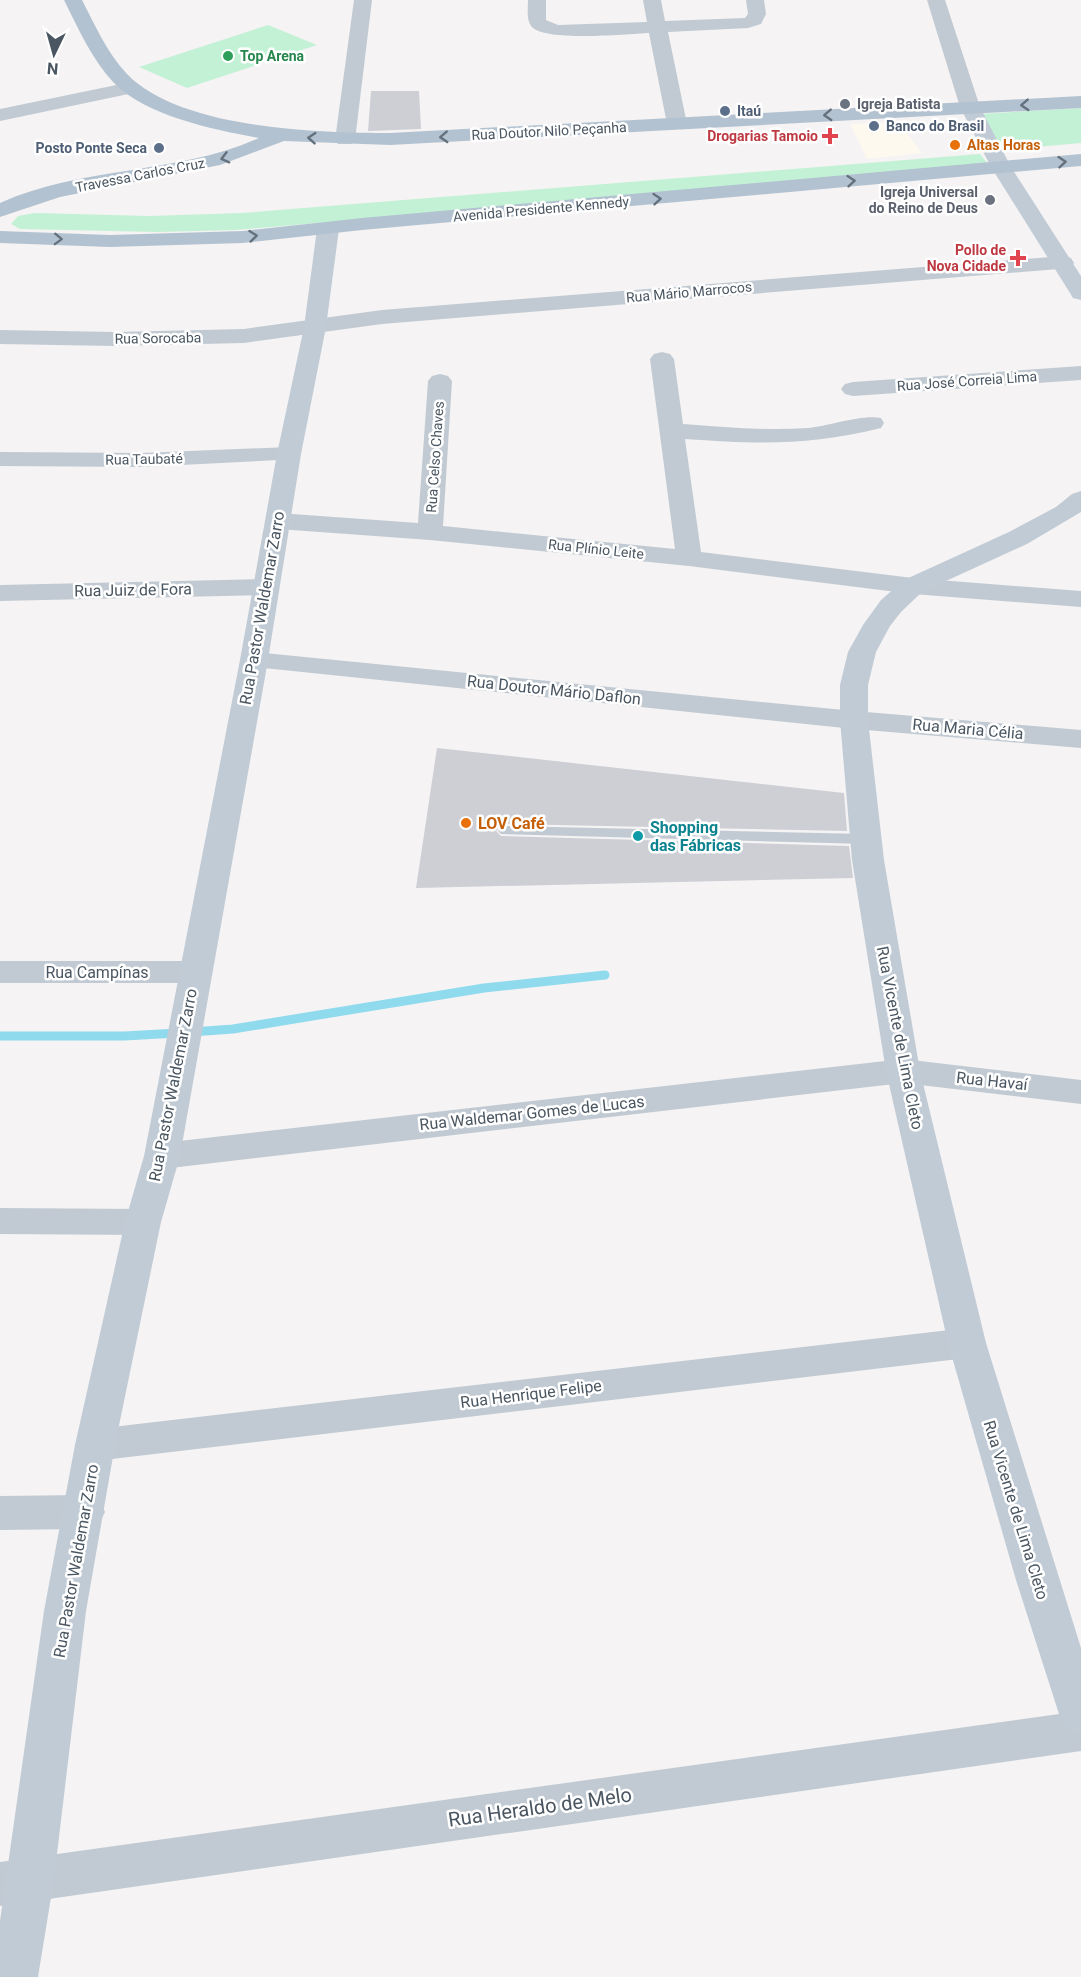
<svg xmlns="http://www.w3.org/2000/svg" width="1081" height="1977" font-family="Roboto,sans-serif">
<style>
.commercial{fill:#fdf9ef}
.green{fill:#c3f1d5}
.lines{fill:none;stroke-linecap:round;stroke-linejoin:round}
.stream{stroke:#90daee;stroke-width:9}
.building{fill:#cdcfd5}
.lane{fill:#c1cad2;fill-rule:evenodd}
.street{fill:#c1cad2;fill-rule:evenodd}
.secondary{fill:#c1cbd6;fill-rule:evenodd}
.primary{fill:#b3c2d1;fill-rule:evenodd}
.oneway{stroke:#64717d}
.leisure-dot{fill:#2e9e5b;stroke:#fff;stroke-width:2}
.worship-dot{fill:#6b7280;stroke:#fff;stroke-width:2}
.service-dot{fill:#5c6f8a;stroke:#fff;stroke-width:2}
.health-dot{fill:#e0444e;stroke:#fff;stroke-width:2}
.food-dot{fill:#e8710a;stroke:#fff;stroke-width:2}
.culture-dot{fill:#0f9aa8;stroke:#fff;stroke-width:2}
.labels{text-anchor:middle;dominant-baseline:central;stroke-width:5;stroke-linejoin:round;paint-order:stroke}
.far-leisure-label{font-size:14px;font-weight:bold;fill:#27864d;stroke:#fff;text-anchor:start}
.far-worship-label{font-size:14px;font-weight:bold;fill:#5b616d;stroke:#fff;text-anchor:start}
.far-service-label{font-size:14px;font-weight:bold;fill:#4e5e75;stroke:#fff;text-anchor:start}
.far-street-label{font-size:14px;fill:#4a5661;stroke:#fff}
.far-health-label{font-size:14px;font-weight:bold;fill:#be3a42;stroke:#fff;text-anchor:end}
.far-food-label{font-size:14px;font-weight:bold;fill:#c56008;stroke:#fff;text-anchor:start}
.street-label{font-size:16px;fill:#4a5661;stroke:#fff}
.food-label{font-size:16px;font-weight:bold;fill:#c56008;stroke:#fff;text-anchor:start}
.culture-label{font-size:16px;font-weight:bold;fill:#0d838f;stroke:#fff;text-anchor:start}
.near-street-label{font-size:20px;fill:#4a5661;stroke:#fff}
</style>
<rect width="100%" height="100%" fill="#f5f3f3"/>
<polygon class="commercial" points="898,122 922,153 867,159 850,124"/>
<g class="green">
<polygon points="268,25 317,45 187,88 139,67"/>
<polygon points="1081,108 1081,143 1003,150 979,114"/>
<polygon points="980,154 989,165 236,230 157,232 20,229 11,224 18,216 35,213 149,216 242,213"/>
</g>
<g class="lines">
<g class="stream">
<polyline points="191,1032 233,1029 484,988 605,975"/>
<polyline points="0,1036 124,1036 178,1033"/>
</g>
</g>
<g class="building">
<polygon points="371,91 419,91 421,129 368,131"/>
<polygon points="437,748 844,793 847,831 506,824 496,831 501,836 849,846 853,878 416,888"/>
</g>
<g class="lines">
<polygon class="lane" points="506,826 866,834 874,839 866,844 501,834 498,831 501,828"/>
<g class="street">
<polygon points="354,0 372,0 355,140 352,144 338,144 335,140"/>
<path d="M528 0H546V20L558 25 647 22 643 0H661L665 21 745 18 748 14 746 0H764L766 14 761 24 748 28 668 32 687 124 684 128H670L667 124 649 33C627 34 547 42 532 27 526 20 528 9 528 0Z"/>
<polygon points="927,0 945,0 980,107 977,111 963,111 960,107"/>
<polygon points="131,82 138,84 141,88 138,92 0,121 0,109"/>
<polygon points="1063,256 1071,258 1074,263 1071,268 382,324 244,343 115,346 0,344 0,330 115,332 244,329 382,310"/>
<path d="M662 352 670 354 674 359 683 424C724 427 766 431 808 428 828 426 863 414 881 418L884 423 881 428C809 446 758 444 685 439L701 552 913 578 1081 591V607L913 594 689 566 430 540 278 529 269 526 265 521 269 516 278 513 418 523 428 381 432 376 440 374 448 376 452 381 443 526 675 549 650 359 654 354Z"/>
<polygon points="1081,366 1081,380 853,396 845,394 841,389 845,384 853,382"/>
<polygon points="289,447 298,449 301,454 298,459 141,467 0,466 0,452 141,453"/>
<polygon points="266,579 275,581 279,587 275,593 266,595 0,601 0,585"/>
<polygon points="254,652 854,711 1081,730 1081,748 854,729 244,666 240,660 244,654"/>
<polygon points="0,961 195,961 207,964 211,972 207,980 195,983 0,983"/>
<polygon points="903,1059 1081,1080 1081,1104 903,1083 162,1169 149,1165 144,1156 149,1147 162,1143"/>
<polygon points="0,1208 143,1209 156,1213 161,1222 156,1231 143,1235 0,1234"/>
<polygon points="967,1328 981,1333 986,1343 981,1353 967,1358 95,1461 81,1456 75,1445 81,1434 95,1429"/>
<polygon points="84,1495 99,1500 105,1512 99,1524 84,1529 0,1530 0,1496"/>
<polygon points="1081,1711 1081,1751 0,1906 0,1862"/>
</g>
<g class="secondary">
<polygon points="970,101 977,103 980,107 1011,167 1081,276 1081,300 1073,298 1070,293 991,167 960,107 963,103"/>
<polygon points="328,223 336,224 339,229 326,327 301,454 268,660 180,1156 161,1222 115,1445 86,1611 54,1879 38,1977 0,1977 0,1921 44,1611 75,1445 125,1222 144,1156 240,660 277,454 304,327 317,229 320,224"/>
<polygon points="1081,491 1081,512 1027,544 922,592 901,612 890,626 876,652 868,685 868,720 884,860 920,1071 986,1343 1081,1648 1081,1733 1065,1728 1059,1714 1016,1580 948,1343 886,1071 852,860 840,720 840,685 848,652 863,625 881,600 904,580 1009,532 1056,507 1072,494"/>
</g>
<g class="primary">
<path d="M64 0H82C95 25 107 53 127 74 180 129 318 133 390 133L1081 96V108L390 145 284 141 220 165 60 197 0 217V203C82 166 177 175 259 138 215 130 146 116 114 83 92 60 78 28 64 0Z"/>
<polygon points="1081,154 1081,166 362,230 243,243 110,247 0,243 0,231 110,235 243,231 362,218"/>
</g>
</g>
<defs><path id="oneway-chevron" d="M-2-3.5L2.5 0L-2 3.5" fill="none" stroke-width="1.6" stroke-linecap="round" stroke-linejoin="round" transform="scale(1.5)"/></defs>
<g class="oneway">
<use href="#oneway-chevron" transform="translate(1025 105) rotate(177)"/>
<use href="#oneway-chevron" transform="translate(828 115) rotate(177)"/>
<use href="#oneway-chevron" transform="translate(444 137) rotate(177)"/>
<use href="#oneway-chevron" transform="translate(312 138) rotate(-176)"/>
<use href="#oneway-chevron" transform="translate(225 158) rotate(165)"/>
<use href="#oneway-chevron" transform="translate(1062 162) rotate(-5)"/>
<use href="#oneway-chevron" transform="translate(851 181) rotate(-5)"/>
<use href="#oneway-chevron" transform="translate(657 199) rotate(-5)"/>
<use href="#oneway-chevron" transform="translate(253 236) rotate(-6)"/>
<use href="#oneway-chevron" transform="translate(58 239) rotate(2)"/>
</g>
<circle class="leisure-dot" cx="228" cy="56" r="6"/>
<g class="worship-dot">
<circle cx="845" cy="104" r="6"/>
<circle cx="990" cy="200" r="6"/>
</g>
<g class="service-dot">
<circle cx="725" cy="111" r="6"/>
<circle cx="874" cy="126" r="6"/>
<circle cx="159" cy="148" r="6"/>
</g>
<g class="health-dot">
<path d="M827 127h6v6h6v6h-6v6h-6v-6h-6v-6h6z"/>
<path d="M1015 249h6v6h6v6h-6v6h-6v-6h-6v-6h6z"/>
</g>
<g class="food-dot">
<circle cx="955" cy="145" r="6"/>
<circle cx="466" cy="823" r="6"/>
</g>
<circle class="culture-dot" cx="638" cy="836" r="6"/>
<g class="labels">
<g class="far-leisure-label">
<text x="240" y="56">Top Arena</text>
</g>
<g class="far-worship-label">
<text x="857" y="104">Igreja Batista</text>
<text x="978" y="192" text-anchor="end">Igreja Universal<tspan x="978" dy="16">do Reino de Deus</tspan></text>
</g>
<g class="far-service-label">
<text x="737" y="111">Itaú</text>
<text x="886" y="126">Banco do Brasil</text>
<text x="147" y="148" text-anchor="end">Posto Ponte Seca</text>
</g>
<g class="far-street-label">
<text transform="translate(549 131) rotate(-3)">Rua Doutor Nilo Peçanha</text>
<text transform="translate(140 175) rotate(-11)">Travessa Carlos Cruz</text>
<text transform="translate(541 209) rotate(-5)">Avenida Presidente Kennedy</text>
<text transform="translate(689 292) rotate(-5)">Rua Mário Marrocos</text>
<text transform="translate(158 338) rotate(-1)">Rua Sorocaba</text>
<text transform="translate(967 381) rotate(-4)">Rua José Correia Lima</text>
<text transform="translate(435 457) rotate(-86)">Rua Celso Chaves</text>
<text transform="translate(144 459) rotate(-1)">Rua Taubaté</text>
<text transform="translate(596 549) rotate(6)">Rua Plínio Leite</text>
</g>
<g class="far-health-label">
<text x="818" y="136">Drogarias Tamoio</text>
<text x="1006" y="250">Pollo de<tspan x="1006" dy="16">Nova Cidade</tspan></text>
</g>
<g class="far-food-label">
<text x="967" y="145">Altas Horas</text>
</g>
<g class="street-label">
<text transform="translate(133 590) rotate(-1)">Rua Juiz de Fora</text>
<text transform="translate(262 608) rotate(-80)">Rua Pastor Waldemar Zarro</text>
<text transform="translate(554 690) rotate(6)">Rua Doutor Mário Daflon</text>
<text transform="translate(968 729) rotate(5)">Rua Maria Célia</text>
<text x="97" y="972">Rua Campínas</text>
<text transform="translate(900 1038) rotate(79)">Rua Vicente de Lima Cleto</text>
<text transform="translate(992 1081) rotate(6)">Rua Havaí</text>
<text transform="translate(173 1085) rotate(-79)">Rua Pastor Waldemar Zarro</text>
<text transform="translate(532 1113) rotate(-6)">Rua Waldemar Gomes de Lucas</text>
<text transform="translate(531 1394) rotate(-7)">Rua Henrique Felipe</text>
<text transform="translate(1016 1510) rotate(73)">Rua Vicente de Lima Cleto</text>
<text transform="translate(76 1561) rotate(-80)">Rua Pastor Waldemar Zarro</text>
</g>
<g class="food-label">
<text x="478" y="823">LOV Café</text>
</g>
<g class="culture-label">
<text x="650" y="827">Shopping<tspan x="650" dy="18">das Fábricas</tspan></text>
</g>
<g class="near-street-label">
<text transform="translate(540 1807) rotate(-8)">Rua Heraldo de Melo</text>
</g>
</g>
<g transform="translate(54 54) rotate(185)" stroke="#ffffff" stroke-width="4.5" paint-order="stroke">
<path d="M0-4.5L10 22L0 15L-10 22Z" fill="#4a5661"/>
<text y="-9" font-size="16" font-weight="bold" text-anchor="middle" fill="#4a5661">N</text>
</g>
</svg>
